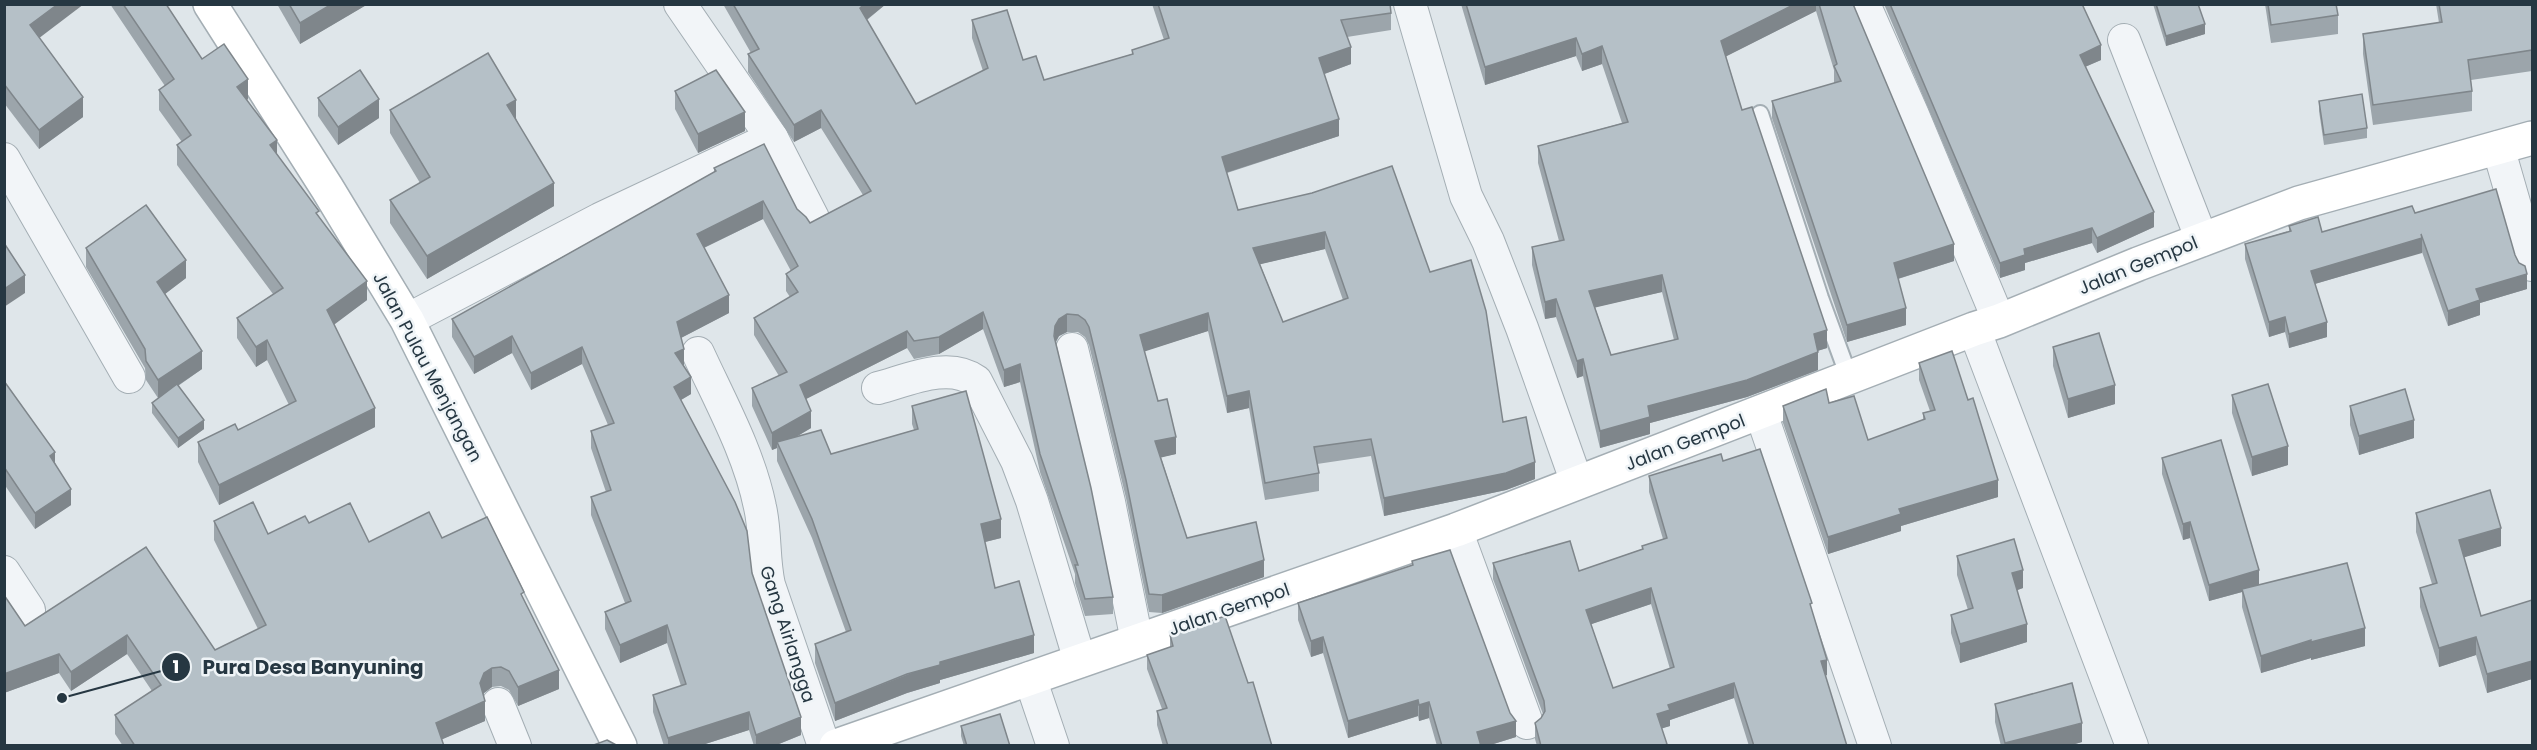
<svg xmlns="http://www.w3.org/2000/svg" width="2537" height="750" font-family="Poppins,sans-serif">
<style>
.lines{fill:none;stroke-linecap:round;stroke-linejoin:round}
.lane-casing{stroke:#a4aeb4;stroke-width:20}
.street-casing{stroke:#a4aeb4;stroke-width:34}
.secondary-casing{stroke:#a4aeb4;stroke-width:36}
.lane{stroke:#f2f5f8;stroke-width:16}
.street{stroke:#f2f5f8;stroke-width:32}
.secondary{stroke:#fff;stroke-width:33}
.wall{fill:#9ca5ab;fill-rule:evenodd}
.shaded-wall{fill:#7f868b}
.building{fill:#b5c0c7;stroke:#7f868b;stroke-width:1.5;fill-rule:evenodd}
.labels{text-anchor:middle;dominant-baseline:central;stroke-width:5;stroke-linejoin:round;paint-order:stroke}
.street-label{font-size:18px;fill:#263742;stroke:#eff4f7}
.leader{fill:none;stroke:#263742;stroke-width:2}
.callout-dot{fill:#263742;stroke:#eff4f7;stroke-width:2}
.mark-label{font-size:18px;text-anchor:middle;font-weight:bold;fill:#fff}
.callout-label{font-size:20px;text-anchor:middle;font-weight:bold;fill:#263742;stroke:#eff4f7;stroke-width:5;stroke-linejoin:round;paint-order:stroke}
</style>
<rect width="100%" height="100%" fill="#dfe6ea"/>
<g class="lines">
<defs>
<polyline id="lane" points="1760,114 1820,298 1849,377"/>
<g id="street">
<polyline points="680,4 772,138 813,218"/>
<polyline points="1410,4 1466,196 1488,241 1522,328 1577,483"/>
<polyline points="1864,4 1913,115 1999,321"/>
<polyline points="2124,40 2202,240"/>
<polyline points="2498,147 2532,265"/>
<polyline points="4,159 129,377"/>
<polyline points="407,320 600,219 772,138"/>
<polyline points="1974,329 2132,746"/>
<polyline points="1072,349 1109,502 1137,641"/>
<path d="M698 353C721 403 749 453 760 507 766 533 763 559 769 585L824 746"/>
<path d="M878 388C908 380 949 361 976 381L1017 461 1032 501 1080 661"/>
<polyline points="1761,413 1875,746"/>
<polyline points="1456,530 1527,723"/>
<polyline points="4,572 29,610"/>
<polyline points="1030,678 1053,746"/>
<polyline points="498,704 515,746"/>
</g>
<g id="secondary">
<polyline points="210,4 327,188 407,320 620,746"/>
<polyline points="836,746 1456,530 1974,329 1999,321 2138,264 2299,203 2532,138"/>
</g>
</defs>
<use href="#lane" class="lane-casing"/>
<use href="#street" class="street-casing"/>
<use href="#secondary" class="secondary-casing"/>
<use href="#lane" class="lane"/>
<use href="#street" class="street"/>
<use href="#secondary" class="secondary"/>
</g>
<g class="wall">
<polygon points="4,4 39,38 83,117 39,149 4,103"/>
<polygon points="110,4 166,4 202,59 248,99 247,100 277,154 319,217 367,300 334,324 375,427 219,505 198,462 198,442 238,430 289,405 267,360 256,367 237,338 237,318 273,294 177,165 177,145 182,142 159,110 159,90 165,86"/>
<polygon points="277,4 368,4 300,44"/>
<path d="M723 4H886L867 20 916 104 983 71 972 38V20L1023 60 1044 80 1132 54V50L1164 40 1152 4H1390L1391 13V30L1347 37 1351 64 1324 74 1339 136 1227 173 1238 210 1312 193 1430 272 1503 422 1535 479 1506 490 1384 516 1371 456 1317 464 1319 473V491L1265 500 1249 408 1227 413 1208 331 1144 351 1158 401 1176 454 1161 457 1187 538 1264 577 1162 613 1149 612 1126 498 1089 345 1085 337 1078 332H1067L1059 336 1056 342 1113 597V614L1085 616 1075 583V574L1040 472 1020 382 1004 387 983 329 939 354 914 359 907 348 806 399 811 428 796 437 831 454 914 430 912 424V406L1001 538 985 542 995 588 1034 653 940 680V683L907 693 835 721 815 663V644L846 632 812 538 777 461V448L772 450 752 406V388L779 376 754 335V318L790 297 786 291V274L791 271 763 219 704 248 729 313 681 338 684 366 691 394 681 400 752 573 801 735 774 746H754L749 730 699 746H664L653 712V695L681 686 667 643 620 663 605 629V612L625 603 591 515V497L606 492 591 448V431L608 425 582 364 531 390 512 353 474 374 452 337V319L714 172V168L797 209 810 223 863 195 821 128 794 142 748 72V54L751 53ZM1325 249 1343 300 1283 322 1260 264Z"/>
<path d="M1461 4H1853L1954 261 1898 279 1906 325 1847 342 1772 118V101L1834 83V70L1816 11 1726 56 1742 110 1827 348 1817 351 1818 370 1747 397 1650 423V434L1600 448 1583 376 1577 378 1556 317 1545 319 1532 265V247L1559 241 1538 163V146L1622 123 1602 64 1582 71 1576 56 1485 85ZM1662 292 1674 340 1611 355 1595 307Z"/>
<polygon points="1884,4 2082,4 2101,60 2085,67 2154,227 2097,253 2092,243 2025,263 2025,270 2000,278"/>
<polygon points="2153,4 2198,4 2205,34 2166,46"/>
<polygon points="2265,4 2336,4 2338,15 2338,34 2271,43"/>
<polygon points="2436,4 2532,4 2532,71 2471,80 2472,91 2472,111 2373,125 2363,54 2363,34 2439,23"/>
<polygon points="675,91 745,131 698,153 675,109"/>
<polygon points="318,98 379,118 338,145 318,116"/>
<polygon points="2319,101 2367,128 2367,138 2324,145 2319,111"/>
<polygon points="390,110 516,118 554,206 427,279 390,223 390,200 420,183 390,133"/>
<polygon points="2415,213 2515,255 2527,289 2480,303 2480,315 2448,326 2422,252 2315,284 2327,337 2289,348 2285,332 2269,337 2245,259 2245,244 2289,231 2289,226 2322,232"/>
<polygon points="86,248 186,278 165,294 202,369 178,386 204,429 178,448 152,413 152,403 158,398 146,380 145,368 86,267"/>
<polygon points="2053,347 2115,404 2068,418 2053,366"/>
<polygon points="1919,363 1998,497 1901,526 1901,531 1828,554 1783,423 1783,406 1829,403 1868,440 1923,420 1923,413 1930,411 1919,380"/>
<polygon points="4,381 55,463 71,505 35,529 4,484"/>
<polygon points="2232,395 2288,465 2252,476 2232,413"/>
<polygon points="2350,406 2414,438 2359,455 2350,425"/>
<polygon points="2162,458 2259,585 2365,646 2311,660 2311,658 2261,673 2242,607 2242,592 2209,601 2190,538 2183,540 2162,474"/>
<path d="M1723 461 1812 612 1827 675 1825 676 1847 746H1749L1734 698 1670 720V726L1662 728 1667 746H1537L1535 739V723L1541 718 1543 714 1493 579V563L1579 571 1642 549V546L1663 539 1649 492V476ZM1651 604 1670 669 1613 688 1591 624Z"/>
<polygon points="2416,513 2501,546 2464,557 2481,616 2532,600 2532,681 2532,679 2487,693 2476,655 2439,667 2420,607 2420,588 2432,584 2416,532"/>
<polygon points="214,521 268,534 309,523 369,542 442,538 524,601 559,689 518,706 509,690 501,686 492,687 484,693 483,694 485,721 442,739 444,746 123,746 115,734 115,715 152,691 127,654 71,691 59,673 4,693 4,595 25,626 146,547 215,650 258,629 214,540"/>
<polygon points="1957,556 2023,588 2017,590 2027,642 1960,663 1951,633 1951,615 1968,610 1957,575"/>
<polygon points="1412,561 1516,737 1487,746 1437,746 1429,718 1419,721 1418,716 1348,738 1323,653 1311,657 1298,620 1298,603 1412,565"/>
<polygon points="1170,635 1248,683 1272,746 1163,746 1157,725 1157,711 1162,709 1147,669 1147,655 1170,647"/>
<polygon points="1995,704 2082,742 2068,746 2001,746 1995,722"/>
<polygon points="961,726 1010,746 964,746 961,736"/>
</g>
<g class="shaded-wall">
<polygon points="58,4 84,4 30,45 30,25"/>
<polygon points="332,4 368,4 300,44 300,23"/>
<polygon points="864,4 886,4 860,25 860,8"/>
<polygon points="1795,4 1816,4 1816,11 1721,59 1721,41"/>
<polygon points="2205,24 2205,34 2166,46 2166,36"/>
<polygon points="1576,38 1576,56 1485,85 1485,67"/>
<polygon points="2101,45 2101,60 2080,69 2080,55"/>
<polygon points="1602,46 1602,64 1582,71 1582,54"/>
<polygon points="1351,47 1351,64 1319,76 1319,58"/>
<polygon points="248,79 248,99 237,106 237,87"/>
<polygon points="83,97 83,117 39,149 39,130"/>
<polygon points="379,99 379,118 338,145 338,127"/>
<polygon points="516,100 516,123 507,105"/>
<polygon points="821,110 821,128 794,142 794,125"/>
<polygon points="745,112 745,131 698,153 698,134"/>
<polygon points="1339,119 1339,136 1222,174 1222,157"/>
<polygon points="277,140 277,159 270,145"/>
<polygon points="554,183 554,206 427,279 427,256"/>
<polygon points="763,201 763,219 697,251 697,234"/>
<polygon points="2154,212 2154,227 2097,253 2097,238"/>
<polygon points="2092,228 2092,243 2025,263 2025,270 2000,278 2000,263 2024,249"/>
<polygon points="1325,232 1325,249 1253,266 1253,248"/>
<polygon points="2422,238 2422,253 2311,285 2311,271"/>
<polygon points="1954,244 1954,261 1894,280 1894,263"/>
<polygon points="186,260 186,278 157,300 157,282"/>
<polygon points="2527,274 2527,289 2480,303 2480,315 2448,326 2448,311 2476,289"/>
<polygon points="25,275 25,293 4,307 4,289"/>
<polygon points="1662,275 1662,292 1589,309 1589,291"/>
<polygon points="367,281 367,300 327,330 327,310"/>
<polygon points="729,295 729,313 677,340 677,322"/>
<polygon points="1556,299 1556,317 1545,319 1545,302"/>
<polygon points="1906,308 1906,325 1847,342 1847,325"/>
<polygon points="983,312 983,329 939,354 939,337"/>
<polygon points="1208,313 1208,331 1140,353 1140,335"/>
<polygon points="1067,314 1067,332 1059,336 1055,343 1054,353 1055,326 1059,319"/>
<polygon points="2285,317 2285,332 2269,337 2269,322"/>
<polygon points="2327,322 2327,337 2289,348 2289,334"/>
<polygon points="1827,330 1827,348 1814,352 1814,334"/>
<polygon points="907,331 907,348 800,402 800,385"/>
<polygon points="512,336 512,353 474,374 474,357"/>
<polygon points="267,340 267,360 256,367 256,347"/>
<polygon points="582,347 582,364 531,390 531,373"/>
<polygon points="684,349 684,366 675,353"/>
<polygon points="202,351 202,369 158,399 158,380"/>
<polygon points="1818,352 1818,370 1747,397 1650,423 1650,434 1600,448 1600,431 1648,406"/>
<polygon points="1583,359 1583,376 1577,378 1577,361"/>
<polygon points="1020,364 1020,382 1004,387 1004,370"/>
<polygon points="691,377 691,394 674,404 674,387"/>
<polygon points="2115,385 2115,404 2068,418 2068,399"/>
<polygon points="1249,391 1249,408 1227,413 1227,396"/>
<polygon points="375,408 375,427 219,505 219,485"/>
<polygon points="811,411 811,428 779,447 777,442 777,448 772,450 772,433"/>
<polygon points="204,420 204,429 178,448 178,438"/>
<polygon points="2414,420 2414,438 2359,455 2359,436"/>
<polygon points="1176,437 1176,454 1155,459 1155,441"/>
<polygon points="2288,446 2288,465 2252,476 2252,457"/>
<polygon points="55,452 55,469 50,456"/>
<polygon points="1535,462 1535,479 1506,490 1384,516 1384,498"/>
<polygon points="1998,480 1998,497 1901,526 1901,531 1828,554 1828,537 1899,509"/>
<polygon points="71,489 71,505 35,529 35,513"/>
<polygon points="1001,519 1001,538 981,543 981,524"/>
<polygon points="2190,522 2190,538 2183,540 2183,524"/>
<polygon points="2501,528 2501,546 2459,559 2459,540"/>
<polygon points="1264,560 1264,577 1162,613 1162,595"/>
<polygon points="2023,570 2023,588 2012,592 2012,573"/>
<polygon points="2259,570 2259,587 2242,589 2242,592 2209,601 2209,585"/>
<polygon points="1651,588 1651,604 1586,626 1586,610"/>
<polygon points="2027,624 2027,642 1960,663 1960,644"/>
<polygon points="667,625 667,643 620,663 620,645"/>
<polygon points="2365,628 2365,646 2311,660 2311,642"/>
<polygon points="127,635 127,654 71,691 71,672"/>
<polygon points="1034,635 1034,653 940,680 940,683 907,693 835,721 835,703 940,662"/>
<polygon points="1323,637 1323,653 1311,657 1311,641"/>
<polygon points="2476,637 2476,655 2439,667 2439,648"/>
<polygon points="2311,640 2311,658 2261,673 2261,656"/>
<polygon points="59,654 59,673 4,693 4,674"/>
<polygon points="1827,660 1827,675 1821,677 1821,661"/>
<polygon points="2532,661 2532,679 2487,693 2487,674"/>
<polygon points="492,668 492,687 484,693 480,702 480,683 484,673"/>
<polygon points="559,670 559,689 518,706 518,687"/>
<polygon points="1734,683 1734,698 1670,720 1670,726 1657,730 1657,714 1668,705"/>
<polygon points="1418,700 1418,716 1348,738 1348,721"/>
<polygon points="485,701 485,721 436,742 436,723"/>
<polygon points="1429,702 1429,718 1419,721 1419,705"/>
<polygon points="749,712 749,730 699,746 668,746 668,738"/>
<polygon points="801,717 801,735 774,746 756,746 756,735"/>
<polygon points="1516,721 1516,737 1487,746 1477,746 1477,732"/>
<polygon points="2082,723 2082,742 2068,746 2005,746 2005,743"/>
</g>
<g class="building">
<polygon points="4,4 58,4 30,25 83,97 39,130 4,84"/>
<polygon points="123,4 166,4 202,59 224,44 248,79 237,87 277,140 270,145 319,211 316,213 367,281 327,310 375,408 219,485 198,442 235,424 238,430 296,401 267,340 256,347 237,318 283,288 177,145 191,135 159,90 174,79"/>
<polygon points="289,4 332,4 300,23"/>
<path d="M733 4H864L860 8 916 104 988 68 972 20 1007 10 1023 60 1036 56 1044 80 1133 54 1132 50 1169 38 1158 4H1390L1391 13 1341 20 1351 47 1319 58 1339 119 1222 157 1238 210 1312 193 1392 166 1430 272 1471 260 1486 311 1503 422 1526 417 1535 462 1506 473 1384 498 1371 439 1314 447 1319 473 1265 483 1249 391 1227 396 1208 313 1140 335 1158 401 1167 399 1176 437 1155 441 1187 538 1256 522 1264 560 1162 595 1149 594 1126 480 1089 327 1085 320 1078 315 1067 314 1059 319 1055 326 1054 336 1091 488 1113 597 1085 599 1075 565H1078L1040 454 1020 364 1004 370 983 312 939 337 914 341 907 331 800 385 811 411 772 433 752 388 787 372 754 318 798 292 786 274 798 266 763 201 697 234 729 295 677 322 684 349 675 353 691 377 674 387 735 502 747 531 752 573 801 717 756 735 749 712 668 738 653 695 686 684 667 625 620 645 605 612 631 601 591 497 611 490 591 431 614 423 582 347 531 373 512 336 474 357 452 319 716 171 714 168 764 144 797 209 806 217 810 223 871 191 821 110 794 125 748 54 759 49ZM1325 232 1348 298 1283 322 1253 248Z"/>
<path d="M1466 4H1795L1721 41 1742 110 1752 107 1827 330 1814 334 1818 352 1747 380 1648 406 1650 417 1600 431 1583 359 1577 361 1556 299 1545 302 1532 247 1564 240 1538 146 1628 122 1602 46 1582 54 1576 38 1485 67ZM1662 275 1678 339 1611 355 1589 291Z"/>
<polygon points="1819,4 1853,4 1954,244 1894,263 1906,308 1847,325 1772,101 1841,81 1834,66 1837,64"/>
<polygon points="1890,4 2082,4 2101,45 2080,55 2154,212 2097,238 2092,228 2024,249 2025,255 2000,263"/>
<polygon points="2156,4 2198,4 2205,24 2166,36"/>
<polygon points="2268,4 2336,4 2338,15 2271,25"/>
<polygon points="2439,4 2532,4 2532,50 2468,60 2472,91 2373,105 2363,34 2442,22"/>
<polygon points="488,53 516,100 507,105 554,183 427,256 390,200 430,177 390,110"/>
<polygon points="360,70 379,99 338,127 318,98"/>
<polygon points="716,70 745,112 698,134 675,91"/>
<polygon points="2362,94 2367,128 2324,135 2319,101"/>
<polygon points="2496,189 2515,255 2519,263 2525,266 2527,274 2476,289 2480,300 2448,311 2421,234 2422,238 2311,271 2327,322 2289,334 2285,317 2269,322 2245,244 2291,231 2289,226 2318,217 2322,232 2412,206 2415,213"/>
<polygon points="146,205 186,260 157,282 202,351 158,380 146,361 145,349 86,248"/>
<polygon points="4,243 25,275 4,289"/>
<polygon points="2099,333 2115,385 2068,399 2053,347"/>
<polygon points="1952,351 1968,400 1973,398 1998,480 1899,509 1901,514 1828,537 1783,406 1826,389 1829,403 1854,396 1868,440 1925,419 1923,413 1935,410 1919,363"/>
<polygon points="4,381 55,452 50,456 71,489 35,513 4,467"/>
<polygon points="177,384 204,420 178,438 152,403"/>
<polygon points="2268,384 2288,446 2252,457 2232,395"/>
<polygon points="2405,389 2414,420 2359,436 2350,406"/>
<polygon points="966,391 1001,519 981,524 995,588 1019,581 1034,635 940,662 940,665 907,674 835,703 815,644 851,630 812,519 777,442 821,430 831,454 918,429 912,406"/>
<polygon points="2221,440 2259,570 2209,585 2190,522 2183,524 2162,458"/>
<path d="M1760 449 1812 603 1810 604 1827 660 1821 661 1847 746H1754L1734 683 1668 705 1670 710 1657 714 1667 744 1663 746H1541L1535 723 1541 718 1545 711 1544 701 1493 563 1570 541 1579 571 1643 549 1642 546 1667 538 1649 476 1721 454 1723 461ZM1651 588 1674 667 1613 688 1586 610Z"/>
<polygon points="2490,490 2501,528 2459,540 2481,616 2532,600 2532,663 2532,661 2487,674 2476,637 2439,648 2420,588 2437,583 2416,513"/>
<polygon points="253,502 268,534 305,516 309,523 350,503 369,542 429,512 442,538 487,517 524,592 521,594 559,670 518,687 509,671 501,667 492,668 484,673 480,683 485,701 436,723 444,746 135,746 115,715 161,685 127,635 71,672 59,654 4,674 4,595 25,626 146,547 215,650 266,625 214,521"/>
<polygon points="2014,539 2023,570 2012,573 2027,624 1960,644 1951,615 1973,608 1957,556"/>
<polygon points="1450,550 1510,713 1516,721 1477,732 1481,746 1442,746 1429,702 1419,705 1418,700 1348,721 1323,637 1311,641 1298,603 1413,565 1412,561"/>
<polygon points="2347,563 2365,628 2311,642 2311,640 2261,656 2242,589"/>
<polygon points="1225,616 1248,683 1253,682 1272,746 1168,746 1157,711 1167,708 1147,655 1173,646 1170,635"/>
<polygon points="2072,683 2082,723 2005,743 1995,704"/>
<polygon points="1000,714 1010,746 967,746 961,726"/>
<polygon points="607,740 618,746 591,746"/>
</g>
<g class="labels">
<g class="street-label">
<text transform="translate(2138 265) rotate(-22)">Jalan Gempol</text>
<text transform="translate(428 367) rotate(62)">Jalan Pulau Menjangan</text>
<text transform="translate(1685 442) rotate(-21)">Jalan Gempol</text>
<text transform="translate(1229 609) rotate(-19)">Jalan Gempol</text>
<text transform="translate(788 634) rotate(72)">Gang Airlangga</text>
</g>
</g>
<path class="leader" d="M62 698L176 667"/>
<g class="callout-dot">
<circle cx="62" cy="698" r="6"/>
<circle cx="176" cy="667" r="15"/>
</g>
<g class="mark-label">
<text x="176" y="673">1</text>
</g>
<g class="callout-label">
<text x="313" y="674">Pura Desa Banyuning</text>
</g>
<rect width="2537" height="750" fill="none" stroke="#263742" stroke-width="12"/>
</svg>
